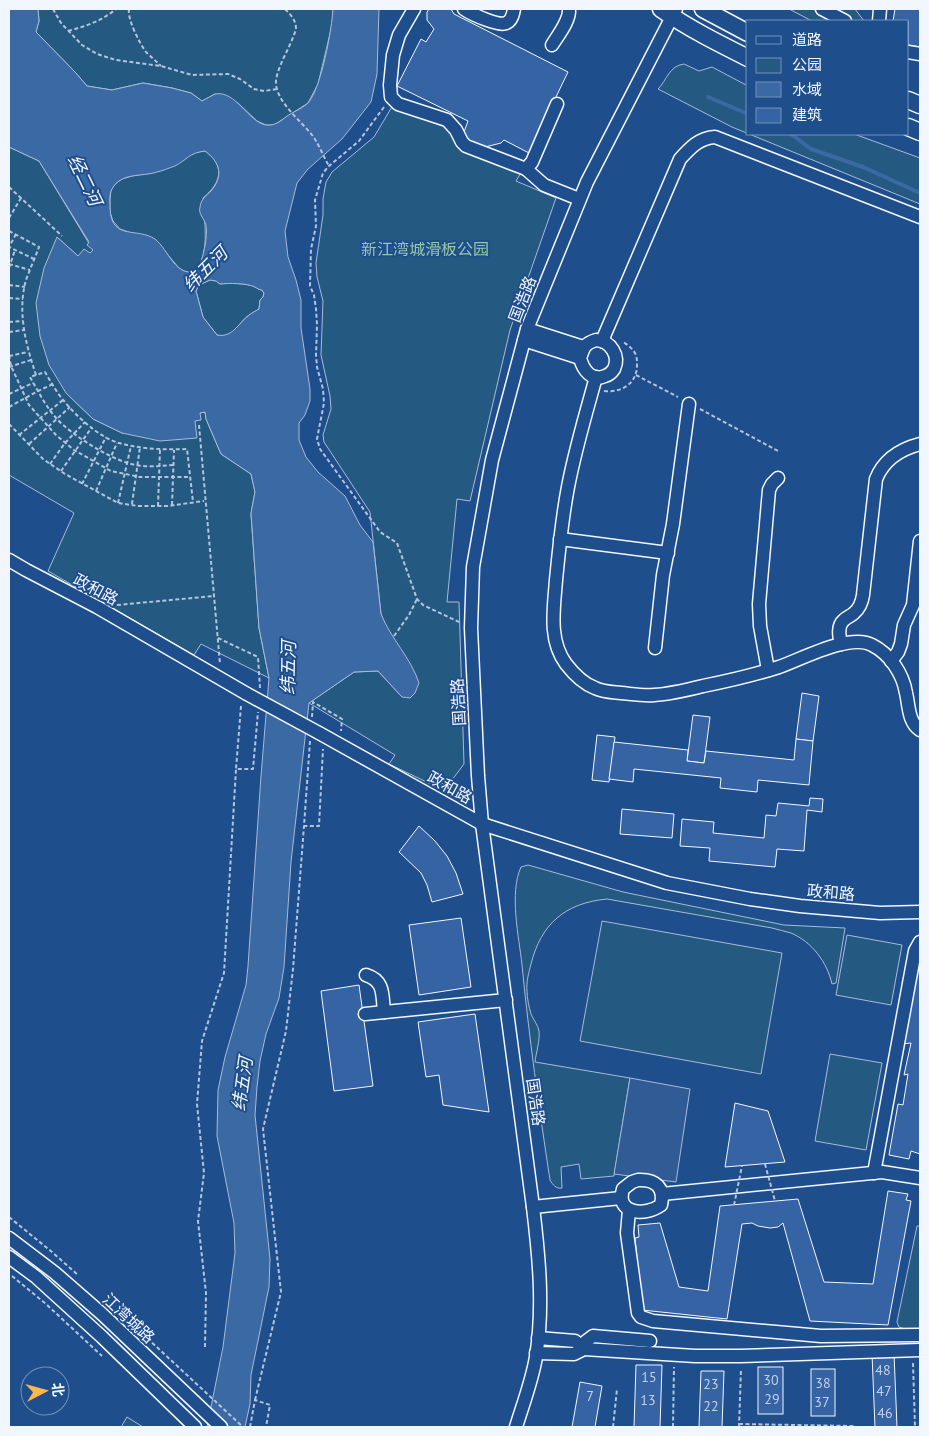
<svg xmlns="http://www.w3.org/2000/svg" width="929" height="1436" font-family="'PT Sans','Noto Sans SC',sans-serif">
<style>
.green{fill:#245a82;stroke:#a8bbd7}
.parking{fill:#305b95;stroke:#a8bbd7}
.water{fill:#3b69a3;stroke:#a8bbd7;fill-rule:evenodd}
.lines{fill:none;stroke-linecap:round;stroke-linejoin:round}
.stream{stroke:#3b69a3;stroke-width:4}
.building{fill:#3563a3;stroke:#f2f6ff}
.minor-casing{stroke:#f2f6ff;stroke-width:15}
.major-casing{stroke:#f2f6ff;stroke-width:19}
.path{stroke:#b3c4dc;stroke-width:2;stroke-dasharray:4 2.5;stroke-linecap:butt}
.minor{stroke:#1f4e8c;stroke-width:12}
.major{stroke:#1f4e8c;stroke-width:16}
.minor-bridge-casing{stroke:#f2f6ff;stroke-width:15;stroke-linecap:butt}
.path-bridge{stroke:#b3c4dc;stroke-width:2;stroke-dasharray:4 2.5;stroke-linecap:butt}
.minor-bridge{stroke:#1f4e8c;stroke-width:12}
.labels{text-anchor:middle;dominant-baseline:central;stroke-width:4;stroke-linejoin:round;paint-order:stroke}
.number-label{font-size:14px;fill:#c3d1e8}
.park-label{font-size:16px;fill:#97c8a6;stroke:#1f4e8c}
.street-label{font-size:16px;fill:#f2f6ff;stroke:#1f4e8c}
.water-label{font-size:18px;font-style:italic;fill:#f2f6ff;stroke:#1f4e8c}
</style>
<rect width="100%" height="100%" fill="#1f4e8c"/>
<g class="green">
<polygon points="38,9 333,9 333,21 318,84 308,103 274,125 266,125 257,121 238,103 215,94 202,101 191,93 172,88 143,83 112,90 87,86 75,72 36,32 39,21"/>
<polygon points="789,9 855,9 864,21 812,21"/>
<path d="M684 64 699 71 712 67 748 86V134H854L920 158V204L732 127 658 89C667 80 669 66 684 64Z"/>
<polygon points="393,105 406,113 448,128 454,134 458,147 522,171 516,181 556,198 510,330 470,501 457,499 447,602 459,602 464,764 452,780 435,786 389,764 395,755 309,703 354,672 378,671 402,697 385,625 381,614 370,512 324,442 323,435 331,409 330,396 321,355 323,301 317,277 316,263 323,215 323,199 326,182 332,172 374,137"/>
<polygon points="9,147 39,161 93,250 90,254 78,256 58,238 66,393 93,419 122,433 195,421 200,413 205,412 206,419 221,454 251,474 255,492 251,514 259,628 269,678 201,644 194,655 48,571 74,513 9,475"/>
<path d="M205 151C226 166 221 183 203 198 204 222 210 248 197 271L186 272 179 268 157 242 120 229 113 221 110 212V199L111 190 115 184 122 179 132 176 156 172 165 169 192 153Z"/>
<path d="M210 280 216 281 220 284C228 283 247 283 255 287 257 288 259 290 262 290L264 293 263 297 260 300 259 309C256 311 252 313 249 315 238 323 233 339 217 335L203 317 196 291 199 285Z"/>
<path d="M528 865 623 892 784 925 845 928 836 983 832 984C827 962 812 942 791 933 785 931 778 930 772 928L607 899C565 903 541 924 531 964 529 972 526 982 527 991 527 998 529 1007 531 1014 533 1019 538 1025 539 1031 540 1041 536 1053 535 1062L630 1078 614 1176 581 1179 579 1164 561 1167 562 1188C556 1189 553 1185 550 1180 539 1108 529 1037 522 965 519 937 509 893 521 867Z"/>
<polygon points="602,921 782,953 761,1074 580,1041"/>
<polygon points="847,935 902,945 891,1005 836,995"/>
<polygon points="830,1054 882,1063 866,1150 815,1141"/>
<polygon points="917,1226 920,1226 920,1329 908,1330 899,1327 897,1322"/>
<polygon points="127,1417 143,1427 121,1427"/>
</g>
<polygon class="parking" points="630,1078 690,1089 676,1182 614,1174"/>
<path class="water" d="M9 9H38L39 21 36 32 75 72 87 86 112 90 143 83 172 88 191 93 202 101C206 99 211 96 215 94 236 90 248 122 266 125 275 126 281 121 287 116 293 112 301 109 307 104 321 91 332 28 333 9H379L377 74 371 102 342 139 308 169 297 183 285 231 288 257 296 280 301 300V328L310 389V401L305 415 299 423V440L306 457 318 472 345 496 360 525 373 542 381 614C391 639 411 658 419 683L415 693 410 698 402 697 378 671 354 672 309 703 291 862 284 967 279 998 266 1034 260 1061 257 1087 255 1115 270 1259 269 1287 251 1375 250 1404 245 1427H207L223 1347 235 1253 234 1223 217 1136 218 1090 225 1057 246 985 248 966 261 776 269 678 259 628 251 513 255 492 251 474 221 454 206 419 205 412 200 413 201 420 195 421 197 438 160 441 122 433 93 419 66 393 49 365 40 336 36 303 44 268 57 237 78 256 84 249 90 253 93 250 87 245 89 242 39 161 9 147ZM205 151C220 162 224 176 211 191 206 196 201 199 200 207 198 214 204 218 206 225 208 237 203 260 197 271 175 278 169 250 155 239 137 227 111 241 110 208 110 202 109 194 112 189 121 172 142 177 157 172 162 171 169 168 175 166 188 159 189 153 205 151ZM210 280 216 281 220 284C228 283 247 283 255 287 257 288 259 290 262 290L264 293 263 297 260 300 259 309C256 311 251 313 248 316 238 324 232 338 217 335L203 317 196 291 199 285Z"/>
<g class="lines">
<g class="stream">
<polyline points="708,97 748,114"/>
<polyline points="791,134 811,149 863,167 920,193"/>
</g>
</g>
<g class="building">
<polygon points="429,9 451,9 454,14 568,72 529,153 504,140 501,143 481,148 465,138 464,132 468,121 397,86 421,39 426,42 434,29 427,20 427,12"/>
<polygon points="895,9 920,9 920,47 908,45 908,21 893,21"/>
<polygon points="802,693 819,696 813,741 796,739"/>
<polygon points="693,715 710,717 704,763 687,761"/>
<polygon points="597,735 615,737 609,782 592,780"/>
<polygon points="796,739 813,741 809,785 758,780 757,792 720,788 721,778 634,769 633,782 609,779 614,742 688,750 687,761 704,763 706,751 794,760"/>
<polygon points="810,798 823,799 822,812 807,810 804,851 777,849 775,867 709,861 710,848 680,846 682,819 714,822 713,833 764,838 766,815 776,816 778,803 809,806"/>
<polygon points="622,809 674,814 672,838 620,834"/>
<polygon points="419,826 435,841 447,856 456,873 463,894 432,902 427,885 421,873 399,852"/>
<polygon points="461,918 471,987 419,995 409,925"/>
<polygon points="916,960 920,960 920,1154 911,1151 909,1159 889,1155 898,1104 903,1105 908,1074 904,1075 911,1043 902,1044"/>
<polygon points="359,985 373,1086 334,1091 321,991"/>
<polygon points="475,1014 489,1112 443,1105 439,1075 426,1077 418,1022"/>
<polygon points="735,1103 768,1111 785,1162 725,1167"/>
<polygon points="888,1191 908,1194 906,1200 911,1201 888,1325 810,1321 783,1223 778,1227 770,1228 758,1226 752,1223 742,1224 727,1319 642,1310 635,1238 639,1237 638,1225 660,1223 679,1287 708,1291 720,1206 798,1199 824,1282 873,1284"/>
<polygon points="894,1353 897,1427 875,1427 872,1354"/>
<polygon points="636,1365 662,1365 660,1427 634,1427"/>
<rect x="758" y="1367" width="25" height="47"/>
<rect x="811" y="1369" width="24" height="47"/>
<polygon points="701,1371 724,1371 722,1427 699,1427"/>
<polygon points="580,1382 602,1386 595,1427 572,1427"/>
</g>
<g class="lines">
<defs>
<g id="minor">
<polyline points="414,9 399,35 393,55 390,85 391,97 398,104 447,120 456,130 462,142 466,146 526,169 532,162 557,104"/>
<path d="M464 9C471 14 479 17 487 20 501 25 511 28 514 9"/>
<polyline points="822,9 845,21"/>
<polyline points="879,21 880,9"/>
<path d="M552 45C558 35 570 21 569 9"/>
<polyline points="908,52 920,54"/>
<polyline points="526,169 544,185 579,199"/>
<polyline points="527,329 583,347"/>
<polyline points="524,340 580,358"/>
<path d="M596 340C611 341 620 356 614 369 612 372 609 375 605 376 592 382 583 370 580 358 584 347 584 344 596 340Z"/>
<path d="M602 341 680 159C690 148 699 138 715 137L920 217"/>
<path d="M596 377C586 413 575 450 568 487 562 518 559 549 556 580 554 608 548 640 566 664 573 673 584 684 595 688 603 692 612 692 621 693 632 694 643 696 654 695 671 694 687 690 703 686 728 681 754 675 779 667 802 659 850 633 872 645 890 654 903 674 906 693 909 705 908 722 920 730"/>
<polyline points="560,539 668,553"/>
<polyline points="9,560 26,570 97,607 247,694"/>
<path d="M841 644C839 636 837 626 844 620 847 617 851 616 854 613 860 608 862 602 863 595L876 479C884 459 901 449 920 444"/>
<polyline points="655,648 663,575 673,524 689,404"/>
<polyline points="891,661 898,652 901,644 904,625 913,605 920,541"/>
<polyline points="768,670 760,626 759,604 769,490 772,484 778,478"/>
<polyline points="319,733 482,824 667,883 750,899 800,906 880,913 920,912"/>
<path d="M366 975C385 981 382 995 384 1012"/>
<polyline points="365,1014 506,1000"/>
<polyline points="874,1173 915,951 920,942"/>
<path d="M638 1180C656 1179 665 1188 661 1205 646 1216 615 1215 623 1189L632 1182Z"/>
<polyline points="662,1194 882,1172 920,1178"/>
<polyline points="533,1207 621,1198"/>
<polyline points="629,1210 627,1233 638,1313 641,1317 653,1321 821,1336 920,1335"/>
<polyline points="9,1238 55,1273 102,1314 221,1427"/>
<polyline points="9,1257 36,1277 102,1337 195,1427"/>
<polyline points="538,1338 575,1341 584,1349"/>
<polyline points="584,1349 585,1342 593,1336 650,1341"/>
<polyline points="536,1353 574,1354 584,1349 695,1356 741,1356 920,1350"/>
<path d="M516 1427C523 1404 532 1381 536 1357 544 1307 539 1257 533 1207L482 824 478 776 471 628 473 567 492 460 527 329 587 182 676 9"/>
</g>
<g id="major">
<path d="M661 9C688 28 718 43 748 58"/>
<polyline points="703,9 748,33"/>
<polyline points="908,100 920,105"/>
<polyline points="908,127 920,132"/>
</g>
</defs>
<use href="#minor" class="minor-casing"/>
<use href="#major" class="major-casing"/>
<g class="path">
<polyline points="53,9 61,23 82,45 97,54 116,60 161,66 192,75 228,74 240,79 254,89 264,91 277,89"/>
<path d="M129 9C127 19 140 44 146 52 151 57 156 61 161 66"/>
<path d="M285 9C291 15 296 20 296 29 291 46 279 63 276 80 274 100 301 121 312 135 319 144 323 156 329 166"/>
<path d="M68 31C86 26 102 21 116 9"/>
<polyline points="384,107 359,141 329,166 323,173 315,200 316,226 311,249 310,286 314,295 316,309 317,325 316,355 317,367 323,389 324,403 317,439 320,449 380,532 397,543 417,599 423,605 459,622"/>
<polyline points="9,187 62,236"/>
<polyline points="9,218 21,198"/>
<path d="M9 231 39 247C35 258 30 269 26 280 17 312 26 345 36 375L45 372C51 382 57 393 64 401 76 416 100 438 119 443 141 449 164 450 187 449L193 502"/>
<polyline points="16,234 9,247 34,259"/>
<polyline points="9,264 30,270"/>
<polyline points="9,268 15,250"/>
<polyline points="9,285 25,287"/>
<polyline points="9,298 23,299"/>
<polyline points="9,322 23,321"/>
<polyline points="9,332 24,330"/>
<polyline points="9,355 11,366 29,405 56,435 74,450 111,471 140,477 190,477"/>
<polyline points="9,356 28,352"/>
<polyline points="9,367 31,360"/>
<path d="M36 375 30 377C38 391 46 407 57 419 72 435 107 457 128 463 143 468 159 466 174 465"/>
<polyline points="636,375 678,397"/>
<path d="M604 391C621 393 637 384 637 365 637 361 637 357 635 353 632 348 628 345 623 342"/>
<polyline points="9,394 33,383"/>
<polyline points="9,407 38,391 53,384"/>
<polyline points="700,409 778,451"/>
<polyline points="9,424 43,459 65,474 118,503 138,506 168,506 204,501"/>
<polyline points="199,425 220,664"/>
<polyline points="19,435 63,400"/>
<polyline points="29,444 70,407"/>
<polyline points="50,464 65,443 85,422"/>
<polyline points="61,471 92,427"/>
<polyline points="82,484 106,437"/>
<polyline points="96,491 117,443"/>
<polyline points="118,503 131,446"/>
<polyline points="132,504 140,447"/>
<polyline points="172,505 174,450"/>
<polyline points="158,506 160,449"/>
<polyline points="117,605 214,596"/>
<polyline points="394,636 409,615 417,599"/>
<polyline points="218,638 258,657 260,688"/>
<polyline points="241,706 236,769 253,769 258,712"/>
<polyline points="312,717 313,702 342,719 341,731"/>
<polyline points="310,741 304,826 319,826 323,749"/>
<polyline points="9,1217 52,1252 78,1275"/>
<polyline points="12,1276 46,1304 102,1356"/>
<polyline points="133,1325 243,1427"/>
<polyline points="205,1347 206,1293 198,1221 204,1173 197,1104 202,1041 224,973 236,769"/>
<polyline points="913,1363 915,1427"/>
<polyline points="255,1400 281,1292 263,1129 286,1031 293,969 304,826"/>
<polyline points="739,1424 854,1426 854,1427"/>
<polyline points="250,1427 255,1400 270,1405 266,1427"/>
<polyline points="613,1427 617,1389"/>
<polyline points="673,1427 674,1367"/>
<polyline points="739,1427 741,1369"/>
</g>
<use href="#minor" class="minor"/>
<use href="#major" class="major"/>
<defs>
<polyline id="minor-bridge" points="247,694 319,733"/>
</defs>
<use href="#minor-bridge" class="minor-bridge-casing"/>
<g class="path-bridge">
<polyline points="765,1164 775,1201"/>
<polyline points="734,1205 742,1166"/>
</g>
<use href="#minor-bridge" class="minor-bridge"/>
</g>
<g class="labels">
<g class="number-label">
<text x="883" y="1370">48</text>
<text x="649" y="1377">15</text>
<text x="771" y="1380">30</text>
<text x="823" y="1383">38</text>
<text x="711" y="1384">23</text>
<text x="884" y="1391">47</text>
<text x="590" y="1396">7</text>
<text x="772" y="1399">29</text>
<text x="648" y="1400">13</text>
<text x="822" y="1402">37</text>
<text x="711" y="1406">22</text>
<text x="885" y="1413">46</text>
</g>
<g class="park-label">
<text x="425" y="249">新江湾城滑板公园</text>
</g>
<g class="street-label">
<text transform="translate(522 299) rotate(-69)">国浩路</text>
<text transform="translate(96 589) rotate(28)">政和路</text>
<text transform="translate(458 702) rotate(-93)">国浩路</text>
<text transform="translate(450 787) rotate(29)">政和路</text>
<text transform="translate(831 892) rotate(5)">政和路</text>
<text transform="translate(536 1102) rotate(82)">国浩路</text>
<text transform="translate(129 1318) rotate(43)">江湾城路</text>
</g>
<g class="water-label">
<text transform="translate(85 180) rotate(64)">经二河</text>
<text transform="translate(205 269) rotate(-45)">纬五河</text>
<text transform="translate(288 668) rotate(-89)">纬五河</text>
<text transform="translate(242 1084) rotate(-82)">纬五河</text>
</g>
</g>
<rect width="929" height="1436" fill="none" stroke="#f2f6ff" stroke-width="20"/>
<rect x="746" y="20" width="162" height="115" fill="#1f4e8c" stroke="#7391ba"/>
<rect x="756" y="36" width="25" height="8" fill="#1f4e8c" stroke="#7391ba"/>
<text x="792" y="45" font-size="15" fill="#f2f6ff">道路</text>
<rect x="756" y="58" width="25" height="15" fill="#245a82" stroke="#7391ba"/>
<text x="792" y="70" font-size="15" fill="#f2f6ff">公园</text>
<rect x="756" y="82" width="25" height="15" fill="#3b69a3" stroke="#7391ba"/>
<text x="792" y="95" font-size="15" fill="#f2f6ff">水域</text>
<rect x="756" y="108" width="25" height="15" fill="#3563a3" stroke="#7391ba"/>
<text x="792" y="120" font-size="15" fill="#f2f6ff">建筑</text>
<g transform="translate(45 1391) rotate(84)"><circle r="24" fill="#1f4e8c" stroke="#7391ba"/>
<path d="M0-4L9 19L0 12L-9 19Z" fill="#ffb74d"/>
<text y="-8" font-size="14" font-weight="bold" text-anchor="middle" fill="#f2f6ff">北</text>
</g>
</svg>
